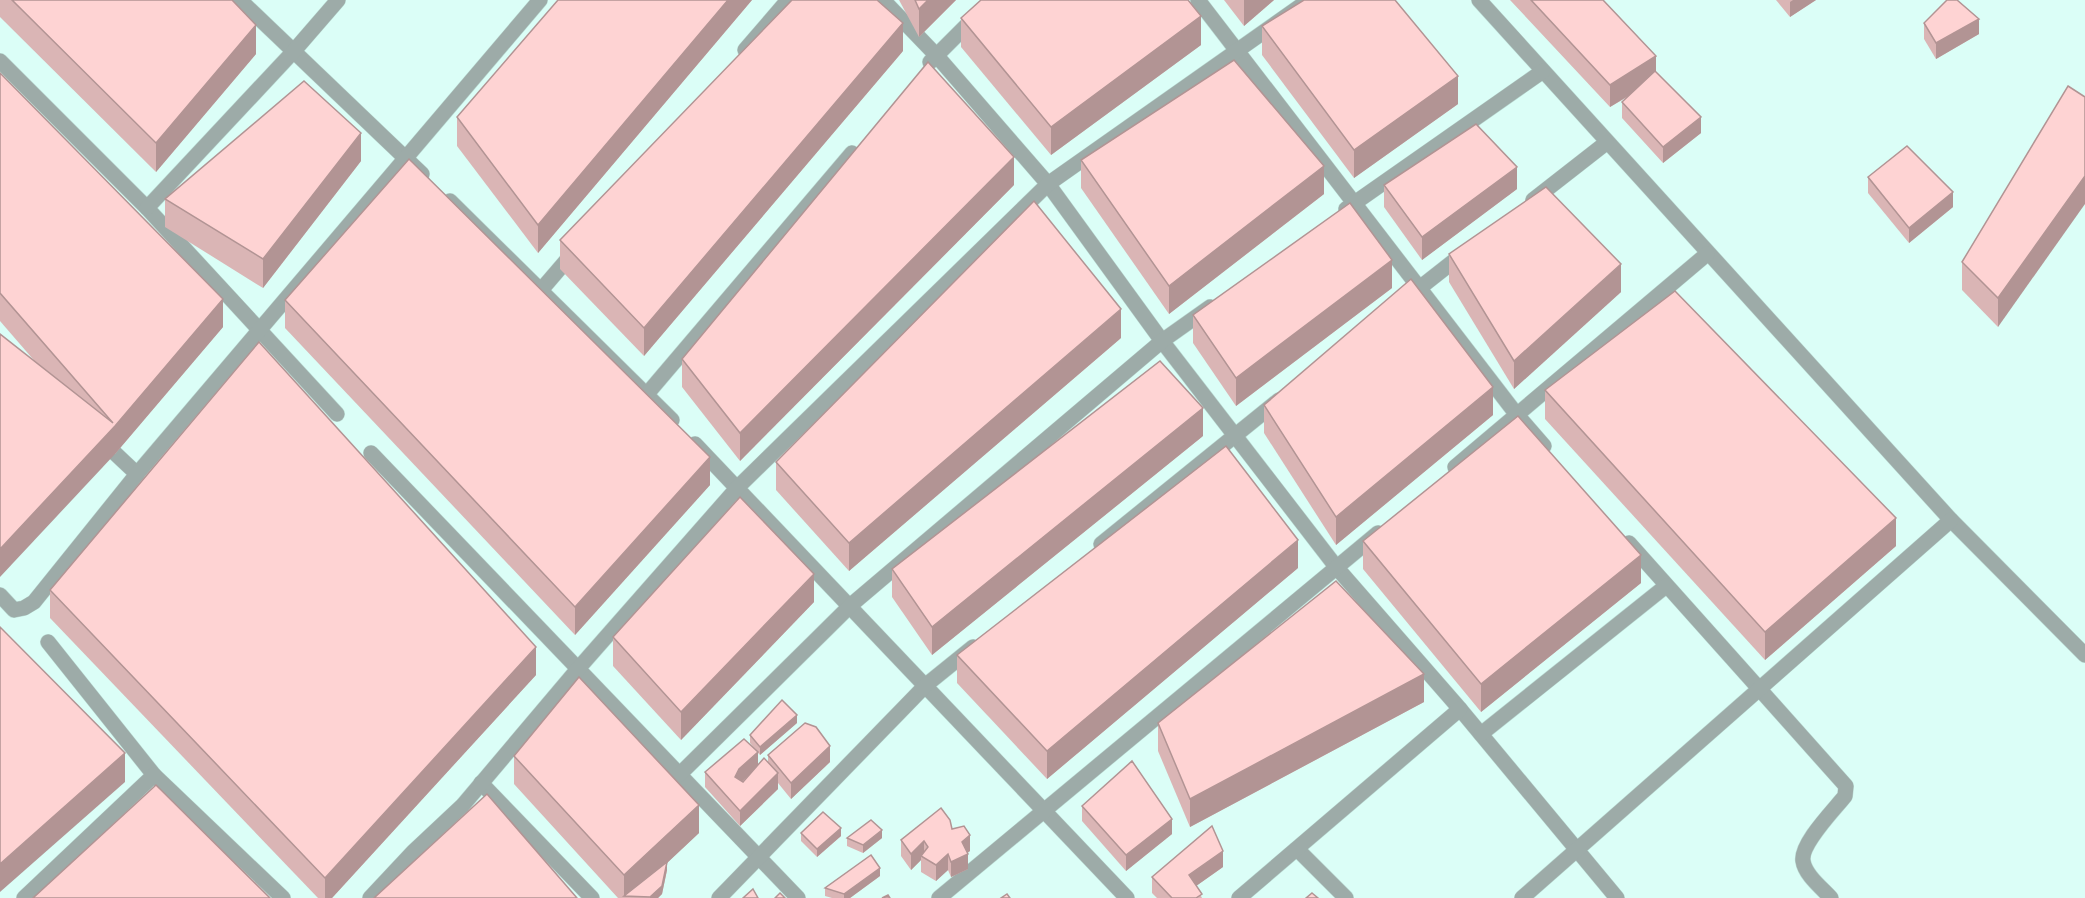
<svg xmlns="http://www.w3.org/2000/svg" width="2085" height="898" font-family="'Space Grotesk',sans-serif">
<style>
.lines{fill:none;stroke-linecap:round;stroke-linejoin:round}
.street-casing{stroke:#badad3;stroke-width:16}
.street{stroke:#9daba8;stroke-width:15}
.wall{fill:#dab5b5}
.shaded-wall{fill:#b29494}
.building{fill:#fed3d3;stroke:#b29494;stroke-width:1.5}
</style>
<rect width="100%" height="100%" fill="#dbfef7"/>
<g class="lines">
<defs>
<g id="street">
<polyline points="240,0 422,174"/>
<polyline points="883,0 936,55 1048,184 1162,341 1337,568 1460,709 1617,898"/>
<polyline points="1198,0 1517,415 1544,446"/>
<polyline points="1479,0 1951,520 2085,655"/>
<polyline points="745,50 788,0"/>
<polyline points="0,61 147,208 337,414"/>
<polyline points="930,62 992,0"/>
<polyline points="1533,200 1606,143"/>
<polyline points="450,201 672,420"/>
<polyline points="147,208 293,52 338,0"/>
<polyline points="1346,209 1543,71"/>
<polyline points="542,289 572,254"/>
<polyline points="1403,301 1464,253"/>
<polyline points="647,394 852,153"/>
<polyline points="102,441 137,474"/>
<polyline points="695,444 1127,898"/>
<polyline points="371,453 798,898"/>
<polyline points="1455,467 1707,254"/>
<path d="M1629 543 1846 786 1845 796C1834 810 1800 844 1803 861 1805 875 1822 888 1831 898"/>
<polyline points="1101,544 1279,400"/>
<polyline points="0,595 14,610 24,608 34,602 137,474 540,0"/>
<polyline points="48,642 154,775 283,898"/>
<polyline points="1481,734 1666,586"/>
<polyline points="679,775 851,605 1162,341 1210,307"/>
<polyline points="481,783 592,898"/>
<polyline points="1297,849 1346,898"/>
<polyline points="24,898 154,775"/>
<polyline points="370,898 414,851 463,805 577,670 738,487 1048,184 1309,0"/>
<polyline points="719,898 926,685 973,647"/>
<polyline points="939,898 1378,533"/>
<polyline points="1239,898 1460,709"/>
<polyline points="1522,898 1951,520"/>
</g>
</defs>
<use href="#street" class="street-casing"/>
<use href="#street" class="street"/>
</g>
<g class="wall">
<polygon points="0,0 232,0 256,54 156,172 0,17"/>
<polygon points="558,0 752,0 538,253 457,146 457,117"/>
<polygon points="899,0 956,0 919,37"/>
<polygon points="1224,0 1274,0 1244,26"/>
<polygon points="1510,0 1603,0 1701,133 1663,163 1622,118 1622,102 1629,96 1610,107"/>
<polygon points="1776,0 1816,0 1790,17"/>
<polygon points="961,18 1201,45 1051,155 961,47"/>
<polygon points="1924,23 1979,34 1936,59 1924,39"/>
<polygon points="1262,26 1458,104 1354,178 1262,55"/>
<polygon points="903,51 644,356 560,269 560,240"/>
<polygon points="0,73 223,327 115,454 0,321"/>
<polygon points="2085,97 1998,327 1962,290 1962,262"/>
<polygon points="1081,160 1324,194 1169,314 1081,188"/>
<polygon points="361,161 263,288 165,227 165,199"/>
<polygon points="1868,177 1953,207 1909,243 1868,193"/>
<polygon points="1014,185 740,461 682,387 682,359"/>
<polygon points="1384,185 1517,189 1422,260 1384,207"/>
<polygon points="1449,254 1621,292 1514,389 1449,282"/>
<polygon points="1392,288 1236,406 1193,343 1193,315"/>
<polygon points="285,300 710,485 575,635 285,328"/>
<polygon points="1121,338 849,571 776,490 776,462"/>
<polygon points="1545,390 1896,546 1765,660 1545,419"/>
<polygon points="1264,405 1493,415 1336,545 1264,433"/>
<polygon points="1203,436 932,655 892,597 892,569"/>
<polygon points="1363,541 1641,583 1481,712 1363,569"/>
<polygon points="1298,568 1047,779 957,683 957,655"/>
<polygon points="50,590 536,675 332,898 318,898 50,618"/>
<polygon points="814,602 681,740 613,666 613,637"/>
<polygon points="1424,702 1190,827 1158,751 1158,723"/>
<polygon points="797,723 760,755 758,753 758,765 768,763 768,755 830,762 791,799 778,783 778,789 740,826 705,787 705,772 755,749 750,743 750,735"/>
<polygon points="514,756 699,833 667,863 667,870 662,894 658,898 618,898 514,784"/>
<polygon points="1082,806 1172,834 1126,871 1082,821"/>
<polygon points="952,829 970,851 967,853 968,869 951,877 948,870 936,881 921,872 921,860 911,870 901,856 901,840"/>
<polygon points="801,833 841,836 817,857 801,841"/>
<polygon points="847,838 882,838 863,853 847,846"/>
<polygon points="1223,867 1196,886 1202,898 1157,898 1152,893 1152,877"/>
<polygon points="880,876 850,898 832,898 825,896 825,888"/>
</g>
<g class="shaded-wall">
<polygon points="728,0 752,0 538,253 538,225"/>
<polygon points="928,0 956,0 919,37 919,9"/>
<polygon points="1244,0 1274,0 1244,26"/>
<polygon points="1793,0 1816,0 1790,17 1790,2"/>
<polygon points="1201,16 1201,45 1051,155 1051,127"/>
<polygon points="1979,19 1979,34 1936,59 1936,43"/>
<polygon points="903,23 903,51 644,356 644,328"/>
<polygon points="256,25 256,54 156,172 156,143"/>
<polygon points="1656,56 1656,79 1610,107 1610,85"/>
<polygon points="1458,76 1458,104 1354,178 1354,150"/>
<polygon points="1701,117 1701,133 1663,163 1663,147"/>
<polygon points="361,133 361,161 263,288 263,259"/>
<polygon points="1014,157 1014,185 740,461 740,433"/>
<polygon points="1324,166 1324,194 1169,314 1169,286"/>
<polygon points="1517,167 1517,189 1422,260 1422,237"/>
<polygon points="2085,176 2085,204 1998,327 1998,298"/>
<polygon points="1953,192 1953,207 1909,243 1909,228"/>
<polygon points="1392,260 1392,288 1236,406 1236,378"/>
<polygon points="1621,264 1621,292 1514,389 1514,361"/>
<polygon points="223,299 223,327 115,454 0,577 0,549"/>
<polygon points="1121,309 1121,338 849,571 849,543"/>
<polygon points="1493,387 1493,415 1336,545 1336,517"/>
<polygon points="1203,408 1203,436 932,655 932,627"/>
<polygon points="710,457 710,485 575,635 575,607"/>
<polygon points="1896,518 1896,546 1765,660 1765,632"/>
<polygon points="1298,540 1298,568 1047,779 1047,751"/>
<polygon points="1641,555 1641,583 1481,712 1481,684"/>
<polygon points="814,574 814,602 681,740 681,712"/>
<polygon points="536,647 536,675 332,898 325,898 325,878"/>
<polygon points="1424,674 1424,702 1190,827 1190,799"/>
<polygon points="797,715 797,723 760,755 760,747"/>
<polygon points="830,746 830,762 791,799 791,783"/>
<polygon points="758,752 758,767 739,784 735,777 739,769"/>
<polygon points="125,753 125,782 0,892 0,864"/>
<polygon points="778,773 778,789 740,826 740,811"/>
<polygon points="699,805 699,833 667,863 667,870 662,894 658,898 650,898 650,897 624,896 624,875"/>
<polygon points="1172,819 1172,834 1126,871 1126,855"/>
<polygon points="841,828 841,836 817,857 817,849"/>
<polygon points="882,830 882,838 863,853 863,845"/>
<polygon points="970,835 970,851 964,855 968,854 968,869 951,877 951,862 962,842"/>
<polygon points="924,841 924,857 921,856 921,860 911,870 911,854"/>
<polygon points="1223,851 1223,867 1189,891 1189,875"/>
<polygon points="948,854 948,870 936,881 936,865"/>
<polygon points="880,868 880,876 850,898 844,898 844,894"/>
</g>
<g class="building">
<polygon points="12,0 232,0 256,25 156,143"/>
<polygon points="558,0 728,0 538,225 457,117"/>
<polygon points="792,0 877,0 903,23 644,328 560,240"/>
<polygon points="915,0 928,0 919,9"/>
<polygon points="981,0 1188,0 1201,16 1051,127 961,18"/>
<polygon points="1304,0 1395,0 1458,76 1354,150 1262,26"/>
<polygon points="1531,0 1603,0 1656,56 1610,85"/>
<polygon points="1947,0 1957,0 1979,19 1936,43 1924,23"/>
<polygon points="1234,60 1324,166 1169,286 1081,160"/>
<polygon points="928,62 1014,157 740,433 682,359"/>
<polygon points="1655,71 1701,117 1663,147 1622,102"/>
<polygon points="0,73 223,299 115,426 0,549 0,334 113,423 0,293"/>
<polygon points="304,81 361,133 263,259 165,199"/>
<polygon points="2068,86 2085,97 2085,176 1998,298 1962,262"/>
<polygon points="1476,124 1517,167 1422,237 1384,185"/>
<polygon points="1907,146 1953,192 1909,228 1868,177"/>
<polygon points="409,159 710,457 575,607 285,300"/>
<polygon points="1546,187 1621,264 1514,361 1449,254"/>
<polygon points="1034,201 1121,309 849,543 776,462"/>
<polygon points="1350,203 1392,260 1236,378 1193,315"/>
<polygon points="1411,279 1493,387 1336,517 1264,405"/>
<polygon points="1675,291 1896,518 1765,632 1545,390"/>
<polygon points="259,342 536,647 325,878 50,590"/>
<polygon points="1160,361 1203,408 932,627 892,569"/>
<polygon points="1518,416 1641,555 1481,684 1363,541"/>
<polygon points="1226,446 1298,540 1047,751 957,655"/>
<polygon points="740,497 814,574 681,712 613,637"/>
<polygon points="1336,581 1424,674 1190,799 1158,723"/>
<polygon points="0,627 125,753 0,864"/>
<polygon points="579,677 699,805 624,875 514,756"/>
<polygon points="782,700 797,715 760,747 750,735"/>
<polygon points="805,723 816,727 830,746 791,783 768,755"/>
<polygon points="744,739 758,752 739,769 735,777 743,782 764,758 778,773 740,811 705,772"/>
<polygon points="1132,761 1172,819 1126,855 1082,806"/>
<polygon points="156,785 270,898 33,898"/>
<polygon points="487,794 577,898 374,898"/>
<polygon points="941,808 950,820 952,829 964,826 970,835 962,842 968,854 951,862 948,854 936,865 921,856 928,847 924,841 911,854 901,840"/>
<polygon points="823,812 841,828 817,849 801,833"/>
<polygon points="871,820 882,830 863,845 847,838"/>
<polygon points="1212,826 1223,851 1189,875 1202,894 1196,898 1172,898 1152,877"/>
<polygon points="871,855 880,868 844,894 825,888"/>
<polygon points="667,862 662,886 650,897 624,896"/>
<polygon points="753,889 758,898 743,898"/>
<polygon points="780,893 785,898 775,898"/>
<polygon points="1312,893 1318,898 1306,898"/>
<polygon points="1007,894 1010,898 1001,898"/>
<polygon points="888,895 890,898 882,898"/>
</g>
</svg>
